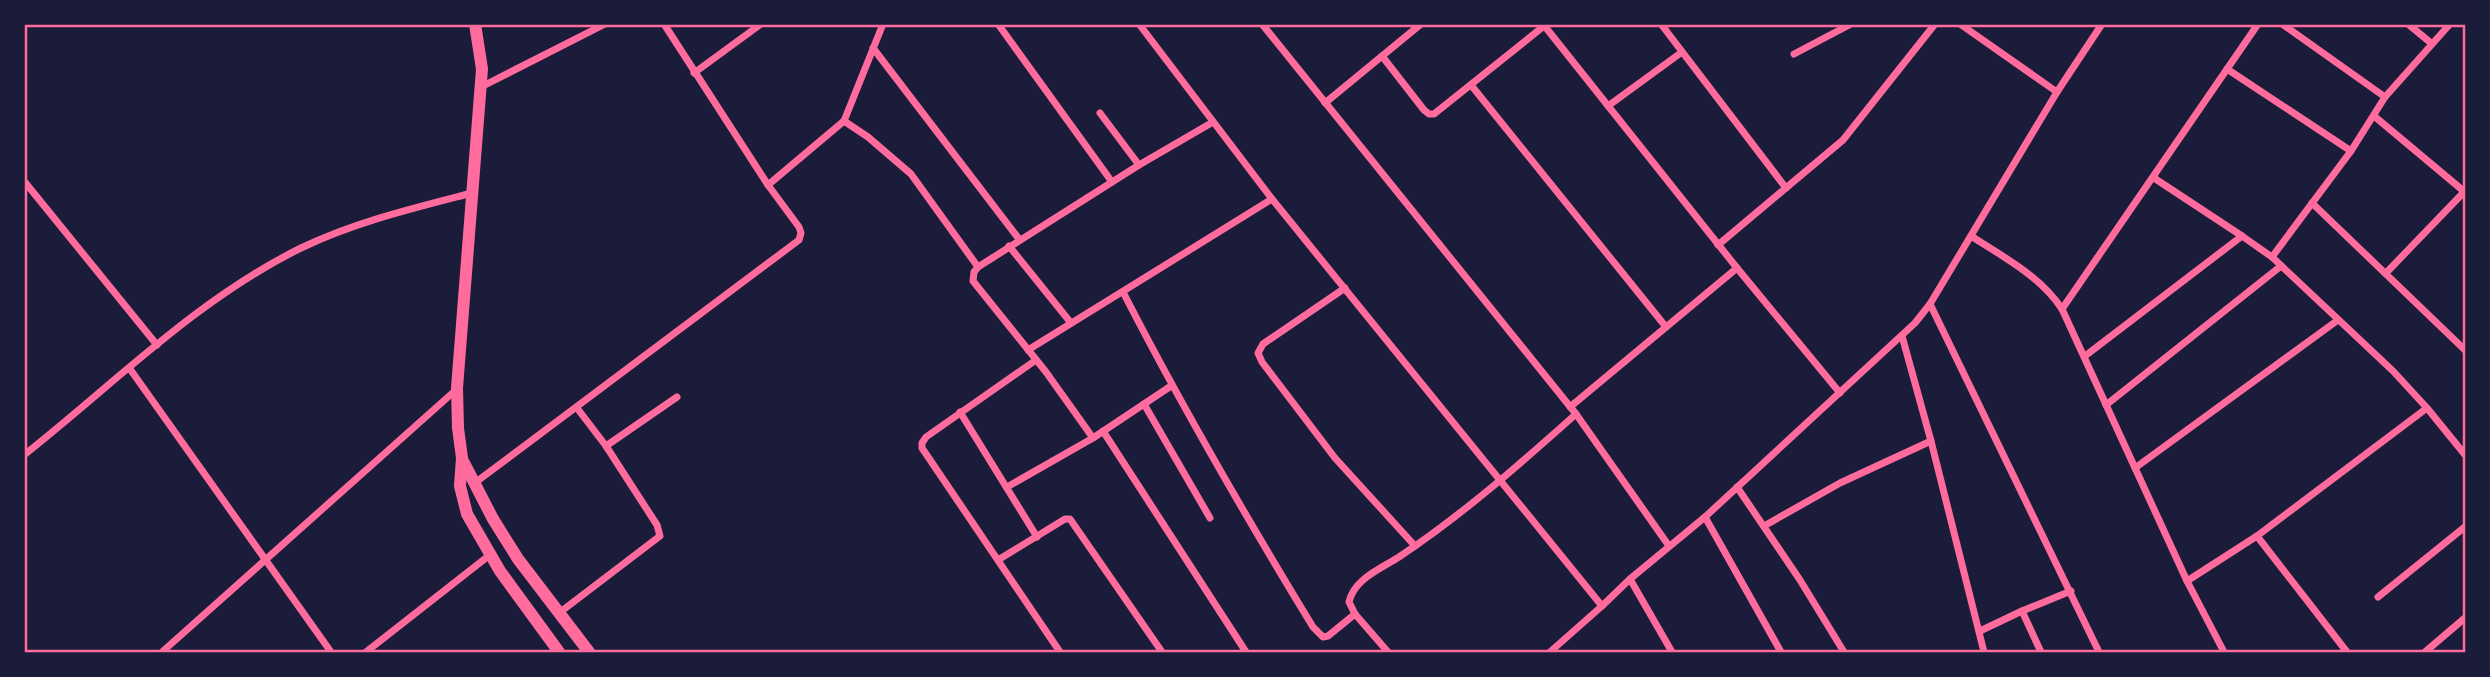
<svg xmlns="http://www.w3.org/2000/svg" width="2490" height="677" font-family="'Archivo Narrow',sans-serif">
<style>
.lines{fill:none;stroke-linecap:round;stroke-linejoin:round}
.minor{stroke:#ff6b9d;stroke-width:7}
.trunk{stroke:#ff6b9d;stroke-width:12}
.neatline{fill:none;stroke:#ff6b9d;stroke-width:2.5}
</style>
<rect width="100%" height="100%" fill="#1b1b3a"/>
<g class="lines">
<g class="minor">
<polyline points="883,24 844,121 868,137 911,174 978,267 974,272 973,281 1046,372 1093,438"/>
<polyline points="998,24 1112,182"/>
<polyline points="1139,24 1272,199 1602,606"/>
<polyline points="1262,24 1576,414 1669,546"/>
<polyline points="1543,24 1737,268 1840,393"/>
<polyline points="1661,24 1786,188"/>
<polyline points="1960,24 2057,92"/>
<polyline points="2282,24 2385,97"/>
<polyline points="2408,24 2431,43"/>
<polyline points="873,48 1019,239"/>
<polyline points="1794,54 1851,24"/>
<polyline points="1382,56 1424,110 1429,114 1434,114 1544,26"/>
<polyline points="2227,69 2351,151"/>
<polyline points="694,73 761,24"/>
<polyline points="1471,85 1666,327"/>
<polyline points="481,87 605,24"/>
<polyline points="1325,103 1421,24"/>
<polyline points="1608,106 1682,52"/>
<polyline points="1100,113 1139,165"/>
<polyline points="2374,116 2466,193"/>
<polyline points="2154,178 2242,236 2272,257 2393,371 2427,408 2466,456"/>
<polyline points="24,181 157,345"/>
<polyline points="768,185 844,121"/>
<polyline points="2312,203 2466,351"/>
<path d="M1971 236C2005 258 2040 276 2062 309L2187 581 2224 652"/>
<polyline points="1718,245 1843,140 1935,24"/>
<polyline points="1009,246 1071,323"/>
<polyline points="2272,257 2351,151 2385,97 2450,24"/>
<polyline points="978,267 1139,165 1213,122"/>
<polyline points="2386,273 2464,192"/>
<polyline points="1345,288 1263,344 1258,353 1262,362 1335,458 1415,546"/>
<path d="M1123 292C1182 407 1246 517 1313 627L1323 637 1328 636 1355 614"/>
<polyline points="1930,304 2099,652"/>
<polyline points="2062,309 2258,24"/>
<polyline points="1902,336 1931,441 1984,652"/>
<polyline points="1028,350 1272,199"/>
<polyline points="2085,356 2242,236"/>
<polyline points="1036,360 926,437 922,443 922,448 1060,652"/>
<polyline points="130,369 331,652"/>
<polyline points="1144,404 1210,518"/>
<polyline points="2106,405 2281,266"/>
<polyline points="1570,407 1737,268"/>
<polyline points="960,412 1037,537"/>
<polyline points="1103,431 1246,652"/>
<polyline points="606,446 677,397"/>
<path d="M24 455C114 384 197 299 301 248 355 222 414 208 472 193"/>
<polyline points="2135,468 2338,320"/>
<polyline points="476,482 799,240 801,233 799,227 768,185 664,24"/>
<polyline points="1007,487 1093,438 1171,386"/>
<polyline points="1737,487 1800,580 1844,652"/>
<polyline points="1705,517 1781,652"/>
<polyline points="1764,526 1840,483 1931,441"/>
<polyline points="2257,536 2347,652"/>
<polyline points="998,560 1065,519 1070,519 1162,652"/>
<polyline points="1630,579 1672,652"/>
<polyline points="2187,581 2257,536 2427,408"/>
<polyline points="2378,597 2466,526"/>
<polyline points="2022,611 2041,652"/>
<polyline points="559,613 660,536 657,525 606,446 577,408"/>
<polyline points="1980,631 2022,611 2071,591"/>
<polyline points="162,652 457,389"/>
<polyline points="366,652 491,554"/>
<path d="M1388 652 1355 614 1349 602C1354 579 1380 569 1399 557 1462 515 1519 465 1576 414"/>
<polyline points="1550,652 1602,606 1630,579 1705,517 1915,323 1930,304 2057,92 2102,24"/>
<polyline points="2425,652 2466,617"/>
</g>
<g class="trunk">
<polyline points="475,24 482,69 457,388 458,428 462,458 460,486 467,514 500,571 559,652"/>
<polyline points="462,459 493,519 518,559 589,652"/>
</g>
</g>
<rect width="2490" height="677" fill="none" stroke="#1b1b3a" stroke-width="52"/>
<rect x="26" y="26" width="2438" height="625" class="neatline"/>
</svg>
